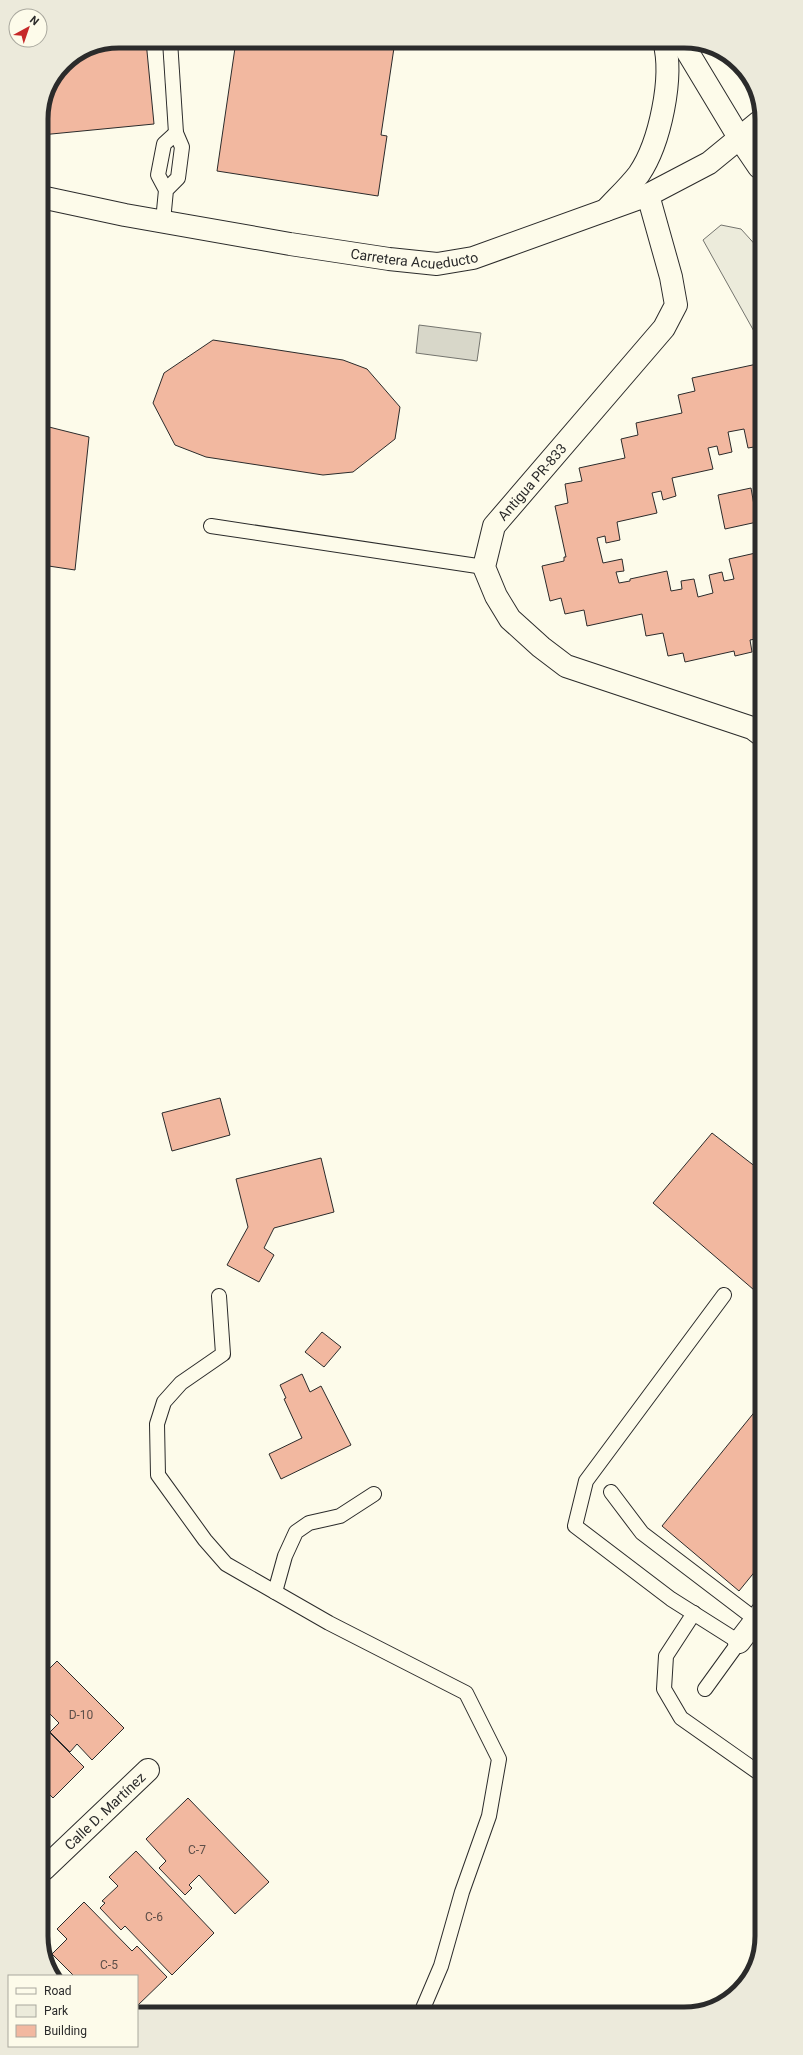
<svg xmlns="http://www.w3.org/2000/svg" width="803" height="2055" font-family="Roboto,sans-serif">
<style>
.green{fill:#ecebdb;stroke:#74746e}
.water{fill:#d8d7c9;stroke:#74746e}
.building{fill:#f2b8a0;stroke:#2b2b2b}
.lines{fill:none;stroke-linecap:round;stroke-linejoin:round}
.service-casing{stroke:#2b2b2b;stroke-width:16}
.minor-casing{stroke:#2b2b2b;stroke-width:24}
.tertiary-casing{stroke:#2b2b2b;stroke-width:24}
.trunk-casing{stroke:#2b2b2b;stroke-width:24}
.service{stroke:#fdfbea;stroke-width:14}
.minor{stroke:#fdfbea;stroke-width:22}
.tertiary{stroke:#fdfbea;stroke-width:22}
.trunk{stroke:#fdfbea;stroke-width:22}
.labels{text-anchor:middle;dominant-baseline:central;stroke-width:3;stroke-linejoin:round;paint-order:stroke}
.number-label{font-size:12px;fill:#5d4e48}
.street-label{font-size:14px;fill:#2b2b2b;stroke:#fdfbea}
.rim{fill:none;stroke:#2b2b2b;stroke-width:5}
</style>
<rect width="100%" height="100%" fill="#fdfbea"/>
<polygon class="green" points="721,225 741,229 760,250 760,342 703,240"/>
<polygon class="water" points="419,325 481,333 477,361 416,353"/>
<g class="building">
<polygon points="119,41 146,41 154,124 41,135 41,114 47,89 64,64 89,47"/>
<polygon points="236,41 395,41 381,135 387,136 378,196 217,171"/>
<polygon points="213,340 343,360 367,369 400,407 395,439 353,472 323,475 206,457 175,445 153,403 164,373"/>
<polygon points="757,364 760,376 760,446 748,448 744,429 728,432 732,452 719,455 717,446 708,448 713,469 672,478 676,496 663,500 661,491 652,493 657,513 617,522 620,540 606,543 605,536 597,538 603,563 622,559 624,571 616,572 619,583 630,581 630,579 667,571 671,591 682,589 681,581 694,579 698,597 713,593 709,575 722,572 724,581 734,579 729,559 760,552 760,638 750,640 752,652 735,656 734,651 685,662 683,653 668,656 663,633 646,636 642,614 587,626 584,610 565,614 561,598 550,601 542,566 564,561 564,557 566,557 555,506 568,503 565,484 582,481 579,468 625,458 621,439 638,435 636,423 682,413 678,395 695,391 692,378"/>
<polygon points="45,426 89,437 75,570 42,565 42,443"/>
<polygon points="751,488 757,522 725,529 718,495"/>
<polygon points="220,1098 230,1135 172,1151 162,1113"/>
<polygon points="712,1133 761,1171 761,1296 653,1203"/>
<polygon points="321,1158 334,1212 274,1228 264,1248 274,1255 259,1282 227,1265 248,1227 236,1179"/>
<polygon points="322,1332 341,1347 324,1367 305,1352"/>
<polygon points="302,1374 310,1392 321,1386 351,1445 281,1479 269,1454 302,1438 284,1399 286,1398 280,1385"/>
<polygon points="761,1404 761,1564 739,1591 662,1526"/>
<polygon points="57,1661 124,1728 92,1760 77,1744 70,1752 50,1732 59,1723 43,1707 43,1675"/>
<polygon points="43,1726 84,1767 53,1798 50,1795 43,1802"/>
<polygon points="188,1798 269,1882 235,1914 199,1875 189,1885 192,1888 185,1895 159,1868 166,1861 146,1839"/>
<polygon points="136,1851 214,1933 172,1975 125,1926 121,1930 100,1908 105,1903 102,1901 118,1886 109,1877"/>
<polygon points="84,1902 132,1951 137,1946 167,1977 137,2006 137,1976 74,1976 52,1954 67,1939 57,1929"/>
</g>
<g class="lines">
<defs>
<g id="service">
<polyline points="170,41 176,133"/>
<polyline points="163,221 166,190 158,175 164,144 176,133 182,147 178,178 166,190"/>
<polyline points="211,526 484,567"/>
<polyline points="219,1296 223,1354 181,1383 164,1402 157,1424 158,1475 205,1540 226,1564 329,1623 466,1693 499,1759 489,1816 462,1892 441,1966 421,2013"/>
<polyline points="611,1492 642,1533 755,1619"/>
<polyline points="275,1592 285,1556 296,1532 309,1523 340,1516 374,1494"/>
<polyline points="694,1613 666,1656 664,1689 681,1718 762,1775"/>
<polyline points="705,1689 739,1642 671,1599 575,1526 586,1481 724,1295"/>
</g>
<g id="minor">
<polyline points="648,195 671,277 676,305 664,328 494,526 484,567 496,596 510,619 541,647 566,666 752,728 760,734"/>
<polyline points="739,1642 762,1612"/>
<path id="s1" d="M44 1869 148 1770"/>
</g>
<g id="tertiary">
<path id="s2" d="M41 197 125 215 290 244 389 259 437 264 473 258 648 195 709 163 759 122"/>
</g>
<g id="trunk">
<polyline points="681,41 740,139 759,167"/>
<path d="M606 210C617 198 629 187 639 174 660 143 674 77 664 41"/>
</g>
</defs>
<use href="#service" class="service-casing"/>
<use href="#minor" class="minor-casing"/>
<use href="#tertiary" class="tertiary-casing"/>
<use href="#trunk" class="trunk-casing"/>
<use href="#service" class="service"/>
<use href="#minor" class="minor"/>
<use href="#tertiary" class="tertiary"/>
<use href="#trunk" class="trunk"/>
</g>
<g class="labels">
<g class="number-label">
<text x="81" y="1715">D-10</text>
<text x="197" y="1850">C-7</text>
<text x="154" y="1917">C-6</text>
<text x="109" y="1965">C-5</text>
</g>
<g class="street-label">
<text stroke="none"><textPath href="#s2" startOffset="379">Carretera Acueducto</textPath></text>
<text transform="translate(532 482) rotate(-49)">Antigua PR-833</text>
<text stroke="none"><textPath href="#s1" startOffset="84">Calle D. Martínez</textPath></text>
</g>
</g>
<path d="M0 0H803V2055H0ZM119 48H684A71 71 0 0 1 755 119V1936A71 71 0 0 1 684 2007H119A71 71 0 0 1 48 1936V119A71 71 0 0 1 119 48Z" fill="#eceadb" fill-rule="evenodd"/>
<path class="rim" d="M119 48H684A71 71 0 0 1 755 119V1936A71 71 0 0 1 684 2007H119A71 71 0 0 1 48 1936V119A71 71 0 0 1 119 48Z"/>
<rect x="8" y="1975" width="130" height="72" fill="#fdfbea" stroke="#a9a89e"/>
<rect x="16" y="1988" width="20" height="6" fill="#fdfbea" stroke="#a9a89e"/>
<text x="44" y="1995" font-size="12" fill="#2b2b2b">Road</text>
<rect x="16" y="2005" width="20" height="12" fill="#ecebdb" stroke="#a9a89e"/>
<text x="44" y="2015" font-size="12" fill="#2b2b2b">Park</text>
<rect x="16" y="2025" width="20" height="12" fill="#f2b8a0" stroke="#a9a89e"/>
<text x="44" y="2035" font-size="12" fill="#2b2b2b">Building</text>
<g transform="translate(28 28) rotate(40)"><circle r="19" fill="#fdfbea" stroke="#a9a89e"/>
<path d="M0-3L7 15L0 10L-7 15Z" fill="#c62828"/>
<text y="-6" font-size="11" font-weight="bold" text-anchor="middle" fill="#2b2b2b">N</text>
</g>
</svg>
